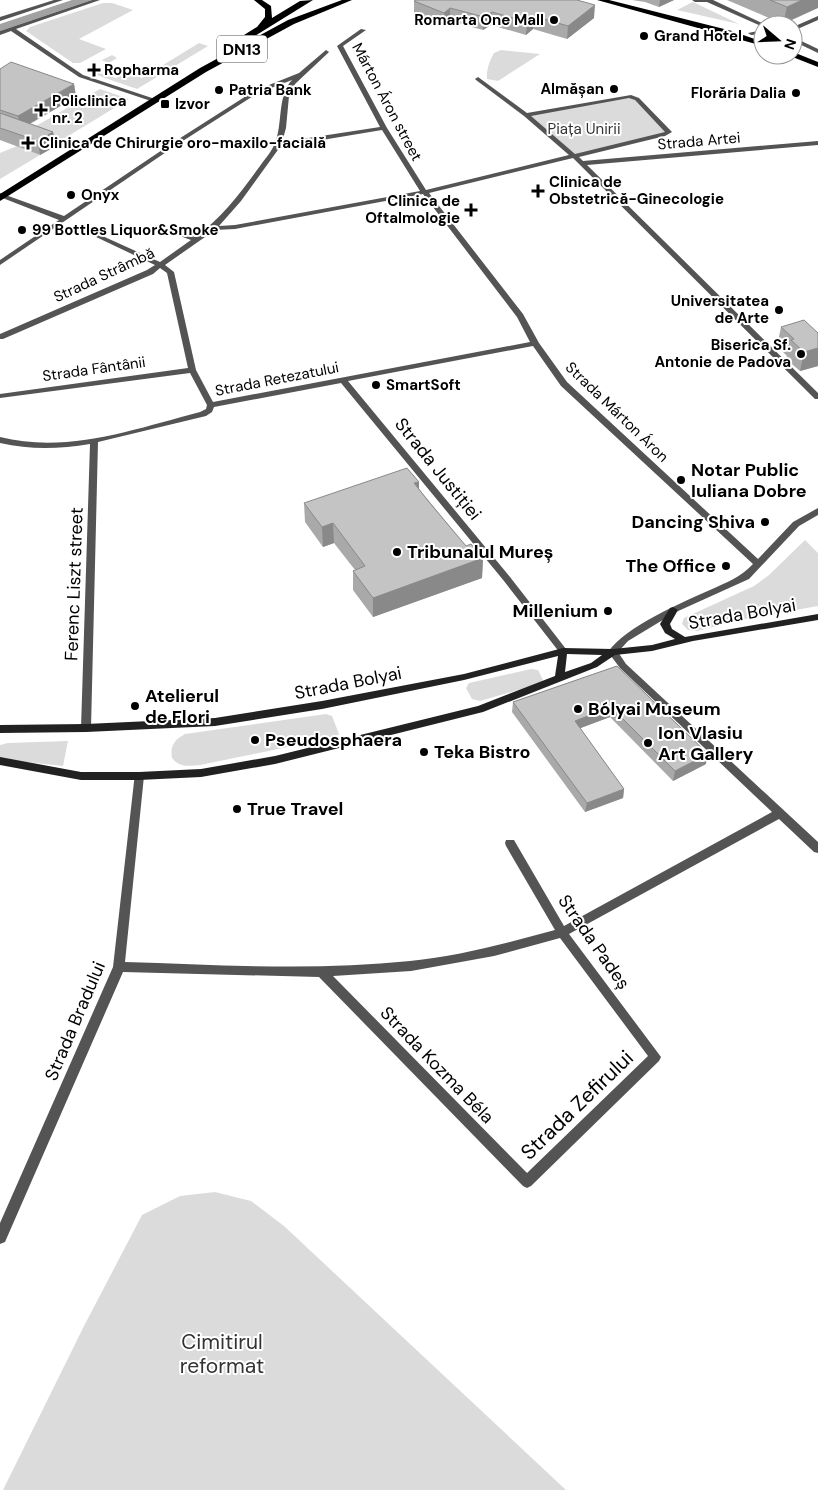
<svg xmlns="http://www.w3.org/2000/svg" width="818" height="1490" font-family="'DM Sans',sans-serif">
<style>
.green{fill:#dbdbdb}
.water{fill:#a2a2a2}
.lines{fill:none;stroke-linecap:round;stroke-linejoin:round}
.street{fill:#545454;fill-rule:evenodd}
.secondary{fill:#212121;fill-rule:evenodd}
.primary{fill:#000;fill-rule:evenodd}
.wall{fill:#a9a9a9}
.shaded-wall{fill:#898989}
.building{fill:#c4c4c4;stroke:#898989}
.poi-dot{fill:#000;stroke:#fff;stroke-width:2}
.labels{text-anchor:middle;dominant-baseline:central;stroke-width:4;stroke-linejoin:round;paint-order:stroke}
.far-poi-label{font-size:15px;font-weight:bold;fill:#000;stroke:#fff;text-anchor:start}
.far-street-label{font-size:15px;fill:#000;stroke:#fff}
.far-park-label{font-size:15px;fill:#323232;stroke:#fff}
.shield{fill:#fff;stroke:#4c4c4c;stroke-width:1}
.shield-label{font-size:16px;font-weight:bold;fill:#000}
.street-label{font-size:18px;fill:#000;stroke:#fff}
.poi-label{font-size:18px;font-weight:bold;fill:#000;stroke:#fff;text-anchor:start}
.near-street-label{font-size:21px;fill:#000;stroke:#fff}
.near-park-label{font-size:21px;fill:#323232;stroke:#fff}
</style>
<rect width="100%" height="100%" fill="#fff"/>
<g class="green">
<polygon points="693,2 739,24 677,10"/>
<polygon points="103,3 112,3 133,10 79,39 106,49 80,63 73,63 26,31 30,27"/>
<polygon points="199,43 208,46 137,89 85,71 86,68 112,55 117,58 109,63 101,60 87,69 116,78 127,72 142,78"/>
<path d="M501 50 540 54 498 81 487 79C486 70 490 60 494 53Z"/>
<polygon points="100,89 129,99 60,141 29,130"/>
<polygon points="632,97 669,132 575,156 526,115"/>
<polygon points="17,146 40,155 0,179 0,153"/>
<polygon points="805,540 818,553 818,606 750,618 697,631 688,630 682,624 684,618 754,586 769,575"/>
<polygon points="531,669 538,670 543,680 539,684 480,701 472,699 466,688 469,683"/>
<path d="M326 714 332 716 339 734 336 737 200 765C189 766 180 768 172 758 170 746 174 740 185 734Z"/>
<polygon points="68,741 63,766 0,759 0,745 8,743"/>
<polygon points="215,1192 251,1201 284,1226 566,1490 3,1490 84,1326 142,1215 180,1196"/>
</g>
<polygon class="water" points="72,0 92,0 0,31 0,24"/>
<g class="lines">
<g class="street">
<polygon points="54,0 63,0 0,21 0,17"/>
<polygon points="92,0 100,0 16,29 83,75 155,99 155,101 151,101 79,77 11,31 0,35 0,31"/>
<polygon points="692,0 713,0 766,25 761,26 707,2 695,2"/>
<polygon points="818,16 818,20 793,31 793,27"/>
<path d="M361 29 366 30 343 46 387 128 426 190 569 155 524 116 476 80 475 79 478 77 527 113 631 95 639 98 672 132 665 136 579 157 583 161 818 141V145L587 165 818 393V399H815L573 158 429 193 523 314 539 343 567 382 758 559 793 522 818 508V515L799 526 749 579 676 612 628 641 618 652 626 664 818 842V853L814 852 779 819 569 934 661 1057 659 1061 531 1186 527 1188 523 1186 319 977 123 972 5 1242 0 1244V1223L113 967 135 773H143L144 776 125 962C220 965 315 971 410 961 459 956 507 943 555 930L506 846 505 843 506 840H514L564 926 772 812 620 668 608 652C626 626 681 603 710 590 727 582 740 578 753 564L561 386 533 346 348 381 510 577 566 649 568 651 566 653H560L504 581 341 383 214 407 212 412 206 416 98 442 91 728 86 732 81 728 90 444C59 449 31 450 0 443V437C67 454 135 429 200 412L206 409 207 405 190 373 0 398V394L188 368 167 273 160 268 153 274 3 339H0V334L147 270 155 265 94 236V234H98L160 262 191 240 155 227V225H159L195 237C222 218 241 192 260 166 265 159 272 151 275 143 283 123 277 96 292 80L258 93 178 144 0 265V260L59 220 0 197V193L64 216 174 142 254 91 299 73 326 50 329 52 328 53 295 84 289 96 286 128 282 142 380 127 337 46ZM629 98 635 100 665 132 575 154 531 116ZM382 130 420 191 235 225 219 226 241 201 280 147ZM423 194 517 317 530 342 213 402 196 370 174 272 165 265 215 230 235 229ZM560 938 648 1056 527 1173 333 976 411 971 494 956Z"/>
<polygon points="763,30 763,34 751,35 748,33"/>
<polygon points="793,37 818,49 818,53 793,41"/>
</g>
<path class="secondary" d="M673 607 678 610 670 624 672 629 685 637 818 614V620L693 641 652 651 615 655 597 667 483 712 275 764 201 777 139 780H81L0 765V757L81 772H139L201 769 275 756 478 706 555 676 558 656 464 680 322 709 215 726 86 732 0 733V725L86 724 215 718 322 701 464 674 563 648 613 649 652 645 675 639 665 633 660 624 670 608ZM567 654 602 655 591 663 565 672Z"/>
<g class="primary">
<polygon points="254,0 262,0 271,6 272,18 300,1 313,0 242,44 236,44 236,40 257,27 265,17 265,9"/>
<polygon points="342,0 352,0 294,24 206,72 0,201 0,194 200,68 288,20"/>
<polygon points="597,0 609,0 732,31 763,42 763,46"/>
<polygon points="793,52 818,62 818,67 790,56 793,55"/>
</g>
</g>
<g class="wall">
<polygon points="632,0 674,0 659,7 645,2"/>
<polygon points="727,0 818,0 783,24"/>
<polygon points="414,1 594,18 567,39 533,29 526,35 491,25 483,30 450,21 444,26 414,14"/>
<polygon points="0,69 74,84 76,97 30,124 53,132 56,146 40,155 0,140"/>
<polygon points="781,327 818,333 818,366 800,371 786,359 787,356 777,346"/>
<polygon points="419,482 419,489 466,546 483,558 482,578 373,617 353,590 353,571 355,570 334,543 323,547 305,522 304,503"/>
<polygon points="617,666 706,764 673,781 610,717 580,728 624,789 623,798 585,812 512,712 513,702"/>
</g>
<g class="shaded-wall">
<polygon points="660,0 674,0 659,7"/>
<polygon points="802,0 818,0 818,8 783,24 787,7"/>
<polygon points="595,5 594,18 567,39 568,26"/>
<polygon points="450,8 450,21 444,26 444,13"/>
<polygon points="492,12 491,25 483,30 484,17"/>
<polygon points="534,16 533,29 526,35 527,22"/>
<polygon points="74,84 76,97 20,129 18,116"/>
<polygon points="53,132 56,146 40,155 38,141"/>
<polygon points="818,348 818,366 800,371 804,352"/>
<polygon points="419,482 419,501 414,483"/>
<polygon points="333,523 334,543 323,547 322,527"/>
<polygon points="483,558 482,578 373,617 373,598"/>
<polygon points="611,707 610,717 573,731 575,721"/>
<polygon points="708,754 706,764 673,781 675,771"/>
<polygon points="624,789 623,798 585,812 587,803"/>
</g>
<g class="building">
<polygon points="416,0 577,0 595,5 568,26 534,16 527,22 492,12 484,17 450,8 444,13 414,1"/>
<polygon points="770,0 802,0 787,7"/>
<polygon points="11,62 74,84 18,116 0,110 0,69"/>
<polygon points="0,113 53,132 38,141 0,128"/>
<polygon points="804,320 818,333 818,348 804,352 791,340 794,339 781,327"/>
<polygon points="407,468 419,482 414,483 429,502 466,546 471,544 483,558 373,598 353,571 365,566 333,523 322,527 304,503"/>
<polygon points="617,666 708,754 675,771 611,707 575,721 624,789 587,803 513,702"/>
</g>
<g class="poi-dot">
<circle cx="554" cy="20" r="5"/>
<circle cx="644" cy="36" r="5"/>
<path d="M91.5 62.5h5v5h5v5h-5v5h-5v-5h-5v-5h5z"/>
<circle cx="614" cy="89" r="5"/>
<circle cx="219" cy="90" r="5"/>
<circle cx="796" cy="93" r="5"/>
<rect x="160" y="99" width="10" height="10" rx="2.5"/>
<path d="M38.5 102.5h5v5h5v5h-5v5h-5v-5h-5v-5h5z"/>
<path d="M25.5 135.5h5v5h5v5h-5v5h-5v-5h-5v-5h5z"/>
<path d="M535.5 183.5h5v5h5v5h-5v5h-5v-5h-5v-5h5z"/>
<circle cx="71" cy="195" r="5"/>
<path d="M468.5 202.5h5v5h5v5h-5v5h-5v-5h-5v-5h5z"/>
<circle cx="22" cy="230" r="5"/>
<circle cx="779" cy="310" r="5"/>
<circle cx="801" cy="354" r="5"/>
<circle cx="376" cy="385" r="5"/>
<circle cx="681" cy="480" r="5"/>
<circle cx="765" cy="522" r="5"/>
<circle cx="397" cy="552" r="5"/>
<circle cx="726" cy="566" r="5"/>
<circle cx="608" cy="611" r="5"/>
<circle cx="135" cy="706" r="5"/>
<circle cx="578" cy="709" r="5"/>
<circle cx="255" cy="740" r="5"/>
<circle cx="648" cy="743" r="5"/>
<circle cx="424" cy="752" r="5"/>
<circle cx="237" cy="809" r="5"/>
</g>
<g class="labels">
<g class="far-poi-label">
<text x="544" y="20" text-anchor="end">Romarta One Mall</text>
<text x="654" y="36">Grand Hotel</text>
<text x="104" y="70">Ropharma</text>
<text x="604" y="89" text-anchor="end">Almășan</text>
<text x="229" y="90">Patria Bank</text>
<text x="786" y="93" text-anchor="end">Florăria Dalia</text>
<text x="52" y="101">Policlinica<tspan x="52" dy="17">nr. 2</tspan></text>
<text x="175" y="104">Izvor</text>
<text x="39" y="143">Clinica de Chirurgie oro-maxilo-facială</text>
<text x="549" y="182">Clinica de<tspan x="549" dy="17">Obstetrică-Ginecologie</tspan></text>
<text x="81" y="195">Onyx</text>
<text x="460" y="201" text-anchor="end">Clinica de<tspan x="460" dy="17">Oftalmologie</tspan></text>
<text x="32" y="230">99 Bottles Liquor&amp;Smoke</text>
<text x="769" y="301" text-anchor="end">Universitatea<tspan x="769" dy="17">de Arte</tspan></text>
<text x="791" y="345" text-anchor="end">Biserica Sf.<tspan x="791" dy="17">Antonie de Padova</tspan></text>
<text x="386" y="385">SmartSoft</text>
</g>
<g class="far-street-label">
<text transform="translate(387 102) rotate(62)">Márton Áron street</text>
<text transform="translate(699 141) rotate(-5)">Strada Artei</text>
<text transform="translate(104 275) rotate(-25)">Strada Strâmbă</text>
<text transform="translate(94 369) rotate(-8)">Strada Fântânii</text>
<text transform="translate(277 379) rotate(-11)">Strada Retezatului</text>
<text transform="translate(617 412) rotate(44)">Strada Márton Áron</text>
</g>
<g class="far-park-label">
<text x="584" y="129">Piața Unirii</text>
</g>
<rect class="shield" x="217" y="35.5" width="50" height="27" rx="4"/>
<g class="shield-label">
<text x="242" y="49">DN13</text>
</g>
<g class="street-label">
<text transform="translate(438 469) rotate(51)">Strada Justiției</text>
<text transform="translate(74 584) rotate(-88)">Ferenc Liszt street</text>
<text transform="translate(742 614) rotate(-10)">Strada Bolyai</text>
<text transform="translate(348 683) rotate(-11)">Strada Bolyai</text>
<text transform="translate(594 942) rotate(55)">Strada Padeș</text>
<text transform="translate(75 1021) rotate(-67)">Strada Bradului</text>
<text transform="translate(437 1065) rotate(46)">Strada Kozma Béla</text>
</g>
<g class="poi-label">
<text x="691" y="470">Notar Public<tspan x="691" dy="21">Iuliana Dobre</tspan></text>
<text x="755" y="522" text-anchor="end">Dancing Shiva</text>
<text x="407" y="552">Tribunalul Mureș</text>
<text x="716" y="566" text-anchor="end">The Office</text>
<text x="598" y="611" text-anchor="end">Millenium</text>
<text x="145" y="696">Atelierul<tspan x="145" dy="21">de Flori</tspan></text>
<text x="588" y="709">Bólyai Museum</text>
<text x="658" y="733">Ion Vlasiu<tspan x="658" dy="21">Art Gallery</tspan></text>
<text x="265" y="740">Pseudosphaera</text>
<text x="434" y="752">Teka Bistro</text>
<text x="247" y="809">True Travel</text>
</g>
<g class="near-street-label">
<text transform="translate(577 1105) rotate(-44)">Strada Zefirului</text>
</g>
<g class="near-park-label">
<text x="222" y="1342">Cimitirul<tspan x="222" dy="24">reformat</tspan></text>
</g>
</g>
<g transform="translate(778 40) rotate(109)"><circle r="24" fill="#ffffff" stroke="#999999"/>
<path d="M0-4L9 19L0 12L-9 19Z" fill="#000000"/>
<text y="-8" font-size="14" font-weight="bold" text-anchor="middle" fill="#000000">N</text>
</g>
</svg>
